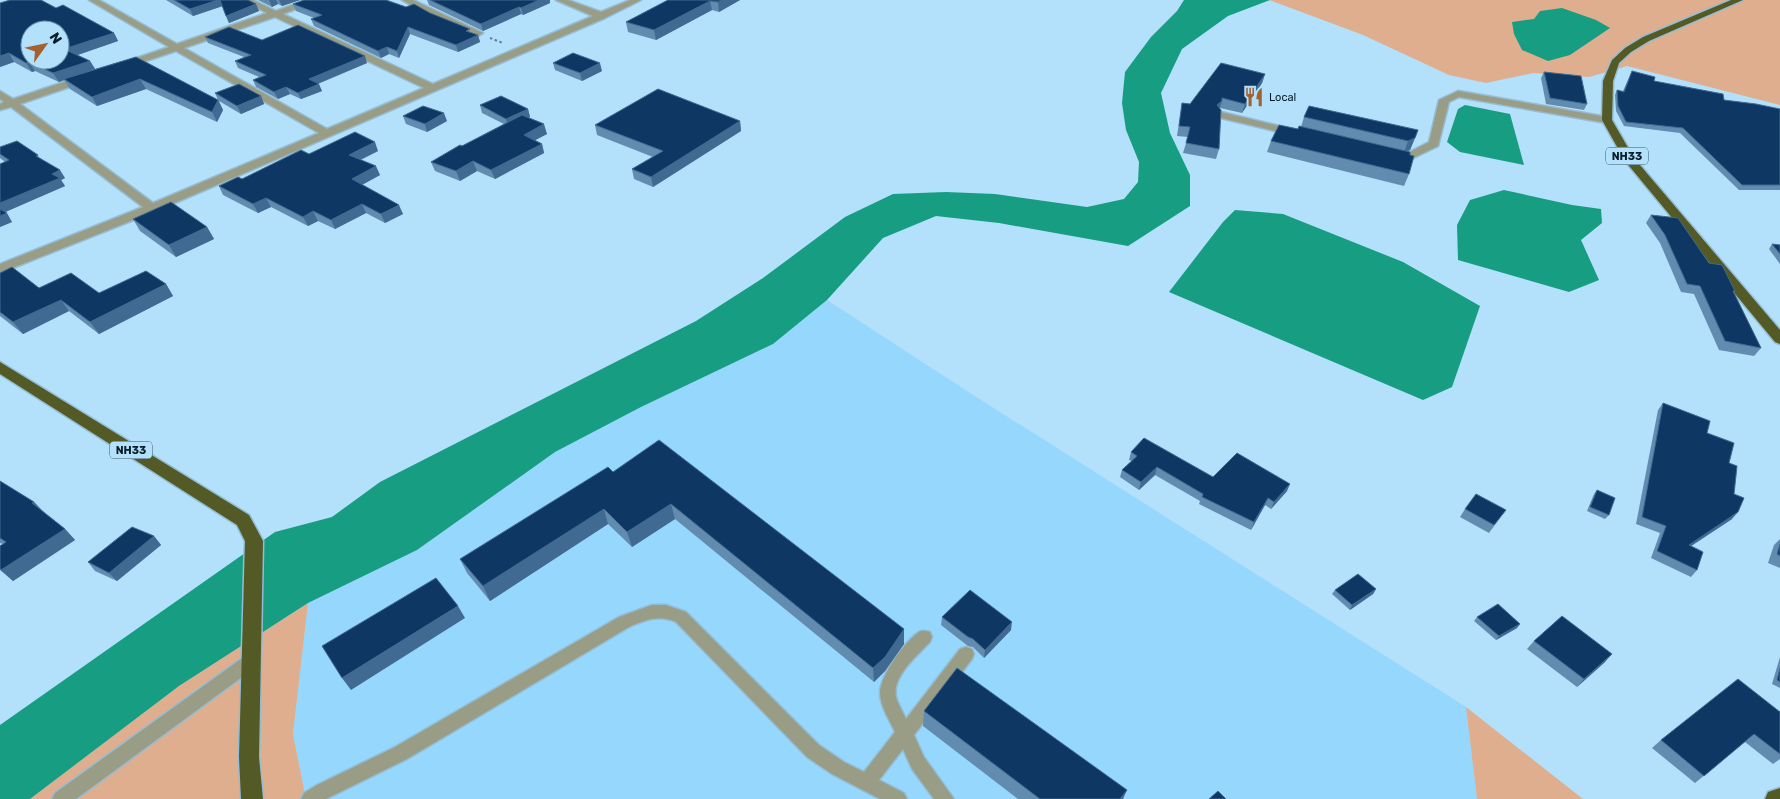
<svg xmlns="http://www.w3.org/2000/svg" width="1780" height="799" font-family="Rubik,sans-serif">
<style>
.built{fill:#96d7fd}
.green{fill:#deae8f}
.water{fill:#169d82}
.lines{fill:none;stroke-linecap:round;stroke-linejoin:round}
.lane-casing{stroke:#94bdd5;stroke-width:3}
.street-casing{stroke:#94bdd5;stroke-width:3}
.highway-casing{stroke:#94bdd5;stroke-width:3}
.path{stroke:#5e8094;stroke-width:2;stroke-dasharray:2.5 2.5;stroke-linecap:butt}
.lane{fill:#9a9d86;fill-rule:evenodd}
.street{fill:#9a9d86;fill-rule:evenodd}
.highway{fill:#545a25;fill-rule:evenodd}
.wall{fill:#618cb0}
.shaded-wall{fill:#406a91}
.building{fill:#0f3764;stroke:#406a91;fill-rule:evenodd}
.labels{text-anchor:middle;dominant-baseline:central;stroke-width:5;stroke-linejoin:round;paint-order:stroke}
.far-poi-label{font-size:11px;fill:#061d29;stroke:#b3e0fb;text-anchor:start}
.shield{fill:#b3e0fb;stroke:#3a5868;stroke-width:1}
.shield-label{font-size:11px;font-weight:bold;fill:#061d29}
</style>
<rect width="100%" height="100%" fill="#b3e0fb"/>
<polygon class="built" points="827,300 970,393 1466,707 1477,799 306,799 293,734 308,603 417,550 555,452 641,407 773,344"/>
<g class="green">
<polygon points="1269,0 1780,0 1780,105 1627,66 1589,77 1533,73 1486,83 1449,75 1363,35"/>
<polygon points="308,603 293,734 306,799 30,799 179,686"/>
<polygon points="1466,707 1583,799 1477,799"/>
</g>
<g class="water">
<polygon points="1184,0 1270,0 1228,16 1182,49 1161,93 1170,133 1190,175 1190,206 1128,246 999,223 936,216 883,238 827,300 773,344 641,407 555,452 417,550 308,603 179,686 30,799 0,799 0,725 275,532 332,517 380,482 696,321 763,278 845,217 893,194 946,192 995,194 1087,207 1124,199 1138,182 1139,162 1126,130 1122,103 1125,72 1151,37 1177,11"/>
<polygon points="1562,8 1596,20 1610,28 1570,55 1548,61 1522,50 1514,34 1512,22 1534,19 1540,11"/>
<polygon points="1465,105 1510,114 1524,165 1460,152 1447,142 1458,109"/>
<polygon points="1504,190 1572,205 1601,209 1602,223 1581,240 1599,280 1569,292 1458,260 1457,225 1470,200"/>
<polygon points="1235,210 1283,214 1403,262 1480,306 1452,387 1423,400 1169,292 1223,222"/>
</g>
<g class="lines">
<defs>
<g id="lane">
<path d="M652 605H666L686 612 819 745 844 762 864 772 895 732C890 721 880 706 880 693 880 676 905 641 919 632 922 630 926 631 930 632L932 637 930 642C917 656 892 676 896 697 898 704 903 712 906 719L960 649 966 647 972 649 974 654 972 659 914 735 924 757 954 799H934L912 769 903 749 879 780 904 793 907 799H880L832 774 807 757 676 622C659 614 645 620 629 627L407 759 326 799H301L304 793 317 785 395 747 619 617Z"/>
<polygon points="251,654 257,656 259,661 257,666 76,799 52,799 55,793 245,656"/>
</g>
<g id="street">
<path d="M89 0H99L177 44 267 13 242 0H253L276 11 306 0H319L283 14 433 84 593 16 556 0H568L601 12 630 0H641L605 18 156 211 0 273V264L143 207 11 107 0 110V104L4 102 0 99V91L13 99 82 76H90V80L20 104 153 203 319 133 176 51 125 68H119V64L169 47ZM275 17 424 88 327 129 184 48Z"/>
<polygon points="402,0 413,0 483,33 478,36 475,35 433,18"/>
<polygon points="1458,91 1607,117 1612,120 1607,123 1459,97 1449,102 1438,146 1405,162 1389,158 1387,156 1389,154 1404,155 1429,142 1439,100"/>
<polygon points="1221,112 1300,131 1301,133 1296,136 1217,117 1216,115"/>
</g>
<g id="highway">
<polygon points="1731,0 1743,0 1649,41 1631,52 1619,63 1613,81 1612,120 1634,158 1780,330 1780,344 1775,342 1625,161 1602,120 1603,81 1612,60 1625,48 1643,37"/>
<polygon points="0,362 249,515 263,541 259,757 263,799 241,799 239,757 245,541 237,525 0,374"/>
<polygon points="1780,788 1780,799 1765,799 1768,792"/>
</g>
</defs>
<use href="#lane" class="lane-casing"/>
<use href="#street" class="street-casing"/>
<use href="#highway" class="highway-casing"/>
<polyline class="path" points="490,38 503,43"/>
<use href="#lane" class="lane"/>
<use href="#street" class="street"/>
<use href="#highway" class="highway"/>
</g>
<g class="wall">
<polygon points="166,0 248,0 256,4 259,11 229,23 222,6 193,16"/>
<polygon points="258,0 300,0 282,6 278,4 272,7"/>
<polygon points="427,0 550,0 550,3 523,15 521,14 483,31 429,5"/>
<polygon points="668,0 740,0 719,12 712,10 656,40 628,32 626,22"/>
<polygon points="0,3 56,8 114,33 118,41 77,55 90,61 95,69 136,57 218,100 215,93 261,96 264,104 241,114 219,101 223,110 217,122 146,89 97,106 70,89 64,80 59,82 35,71 32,72 14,62 0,67"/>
<polygon points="293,4 406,7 430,13 471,32 478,35 480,42 458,52 410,34 399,58 389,54 381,58 314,26 311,19 314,18 296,11"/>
<polygon points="205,37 262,40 367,63 318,84 322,91 301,99 290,94 278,99 256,87 253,80 259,77 238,68 235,61 244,57 208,43"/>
<polygon points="553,63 602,71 582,81 555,70"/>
<polygon points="1632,71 1654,81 1724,100 1780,109 1780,190 1739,190 1680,133 1624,126 1616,111 1615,95 1617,90 1623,91"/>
<polygon points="1544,72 1587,104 1584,110 1546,104 1541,78"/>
<polygon points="1265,74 1262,83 1242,113 1220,108 1219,149 1216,159 1183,153 1188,137 1177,136 1182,103 1190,104"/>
<polygon points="480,105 528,109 530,117 528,118 547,134 535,140 542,144 544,153 495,179 477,171 460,181 435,171 431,162 504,124 482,113"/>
<polygon points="403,116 447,121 427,132 406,124"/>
<polygon points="1304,117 1418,130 1410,150 1407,151 1410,155 1409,174 1404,186 1267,152 1271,141 1298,129 1301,127"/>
<polygon points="740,121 741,131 653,187 634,179 632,169 653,157 597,135 595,125"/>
<polygon points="0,147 38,155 39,158 65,178 61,180 65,186 4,212 12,222 0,227 0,164 5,162 0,158"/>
<polygon points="378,151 361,160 380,175 362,185 403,214 385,223 366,213 335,229 318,221 308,226 271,207 258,213 223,195 219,186 242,179 309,154"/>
<polygon points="1651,215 1709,263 1735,291 1734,293 1761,348 1754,356 1719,350 1694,294 1681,292 1660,243 1646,223"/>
<polygon points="133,219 207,227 214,239 176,257 140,231"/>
<polygon points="1772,244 1780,245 1780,264 1769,249"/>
<polygon points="0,273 39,288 99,293 166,284 173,296 99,334 69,311 23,334 0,316"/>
<polygon points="1663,403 1707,433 1729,463 1734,494 1732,519 1691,546 1697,570 1691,577 1651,558 1660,533 1636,524 1658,410"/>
<polygon points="1131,452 1213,477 1287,491 1271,509 1265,505 1251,530 1199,504 1200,501 1155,475 1139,490 1120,477 1122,470 1132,461 1129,460"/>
<polygon points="613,472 904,629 904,644 885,671 874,682 675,519 632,547 608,524 490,601 467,573 460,559"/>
<polygon points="0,481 34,502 44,512 65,529 75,540 13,581 0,570 0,546 3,544 0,543"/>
<polygon points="1597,490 1609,515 1605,519 1587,511 1594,494"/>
<polygon points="1465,509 1500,518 1489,533 1460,517"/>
<polygon points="154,536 161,545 117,581 95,571 88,562"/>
<polygon points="1780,539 1780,568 1768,563 1774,545"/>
<polygon points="1376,589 1373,594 1350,610 1332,594 1335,590"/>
<polygon points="942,617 1011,630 984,658 973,647 968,646 941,625"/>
<polygon points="1477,617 1517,628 1496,640 1474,621"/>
<polygon points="1534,641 1605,662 1577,687 1527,649"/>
<polygon points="1780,657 1780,688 1772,684"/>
<polygon points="924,711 1123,799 1018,799 923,726"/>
<polygon points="1780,712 1780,759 1773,764 1745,742 1695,783 1652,748 1661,740"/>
</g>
<g class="shaded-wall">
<polygon points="218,0 220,0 223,6 193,16 190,9"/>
<polygon points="269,0 276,0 278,4 272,7"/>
<polygon points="279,0 300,0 282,6"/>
<polygon points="539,0 550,0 550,3 523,15 521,8"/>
<polygon points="722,0 740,0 719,12 718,2"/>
<polygon points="710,1 712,10 656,40 654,30"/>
<polygon points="256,4 259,11 229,23 226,16"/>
<polygon points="519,7 521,14 483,31 481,24"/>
<polygon points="408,27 410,34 399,58 397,51"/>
<polygon points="114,33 118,41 69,58 64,49"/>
<polygon points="478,35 480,42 458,52 456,45"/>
<polygon points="387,47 389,54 381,58 378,51"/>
<polygon points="9,53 14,62 0,67 0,56"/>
<polygon points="365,56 367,63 312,86 309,79"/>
<polygon points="90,61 95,69 59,82 53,73"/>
<polygon points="29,62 35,71 32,72 26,63"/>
<polygon points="600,63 602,71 582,81 580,73"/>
<polygon points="1265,74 1262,83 1242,113 1245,104"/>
<polygon points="140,79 146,89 97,106 92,97"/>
<polygon points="319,84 322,91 301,99 298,93"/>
<polygon points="286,87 290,94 278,99 274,92"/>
<polygon points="261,96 264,104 241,114 237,106"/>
<polygon points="218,100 223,110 217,122 212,112"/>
<polygon points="1222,101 1219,111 1217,105"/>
<polygon points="528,109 530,117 508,127 506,119"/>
<polygon points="444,113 447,121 427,132 425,124"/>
<polygon points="740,121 741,131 653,187 651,177"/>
<polygon points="544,124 547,134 526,145 524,135"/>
<polygon points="1415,138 1410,150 1404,153 1408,141"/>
<polygon points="375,142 378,151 353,163 349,155"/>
<polygon points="542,144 544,153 495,179 491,170"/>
<polygon points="473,161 477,171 460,181 456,171"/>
<polygon points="376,166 380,175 356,188 352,179"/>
<polygon points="60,170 65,178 61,180 65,186 1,214 0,212 0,203 52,174"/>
<polygon points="266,198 271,207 258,213 253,204"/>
<polygon points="362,204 366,213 335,229 331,220"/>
<polygon points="399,205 403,214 385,223 381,214"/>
<polygon points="313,211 318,221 308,226 303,217"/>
<polygon points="7,213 12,222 0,227 0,216"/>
<polygon points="207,227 214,239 176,257 169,245"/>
<polygon points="166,284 173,296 99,334 90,322"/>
<polygon points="61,300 69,311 23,334 13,322"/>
<polygon points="1157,467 1155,475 1139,490 1141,482"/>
<polygon points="1290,484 1287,491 1271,509 1274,502"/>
<polygon points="1268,498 1265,505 1251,530 1254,522"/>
<polygon points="34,502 44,513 32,503"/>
<polygon points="671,504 675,519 632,547 627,532"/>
<polygon points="604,509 608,524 490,601 483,586"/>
<polygon points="1738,512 1732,519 1682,552 1689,545"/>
<polygon points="65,529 75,540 13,581 1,570"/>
<polygon points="154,536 161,545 117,581 109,573"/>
<polygon points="1376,589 1373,594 1350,610 1352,605"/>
<polygon points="458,606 465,618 351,690 342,678"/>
<polygon points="1012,622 1011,630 984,658 985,650"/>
<polygon points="1520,624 1517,628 1496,640 1499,636"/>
<polygon points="904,629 904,644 885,671 874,682 873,668"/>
<polygon points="1612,654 1605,662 1577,687 1584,679"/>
<polygon points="1127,790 1123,799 1120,799"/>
</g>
<g class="building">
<path d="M10 0H41L56 8 63 5 114 33 64 49 90 61 53 73 29 62 26 63 9 53 0 56V3ZM30 30H60V60H30Z"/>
<polygon points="174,0 218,0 190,9"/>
<polygon points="220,0 248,0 256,4 226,16"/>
<polygon points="304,0 386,0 406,7 414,4 430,13 470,29 466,31 478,35 456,45 408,27 397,51 387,47 378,51 311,19 322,15 293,4"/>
<polygon points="430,0 539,0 521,8 519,7 481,24"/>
<polygon points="668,0 722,0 718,2 710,1 654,30 626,22"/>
<polygon points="298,25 365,56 309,79 319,84 298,93 286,87 274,92 253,80 266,75 235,61 251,55 205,37 229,27 262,40"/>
<polygon points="573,53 600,63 580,73 553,63"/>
<polygon points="136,57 218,100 212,112 140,79 92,97 64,79"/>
<polygon points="1221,63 1265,74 1245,104 1222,98 1222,101 1217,105 1221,110 1219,149 1186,143 1190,127 1179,126 1182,103 1190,104"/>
<polygon points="1632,71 1655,77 1654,81 1723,94 1724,100 1756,104 1780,109 1780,185 1742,185 1683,128 1626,122 1618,106 1617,90 1624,92"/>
<polygon points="1544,72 1581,76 1587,104 1550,98"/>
<polygon points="239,84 261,96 237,106 215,93"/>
<polygon points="658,89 740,121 651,177 632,169 663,151 595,125"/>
<polygon points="501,96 528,109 506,119 480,105"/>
<polygon points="423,106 444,113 425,124 403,116"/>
<polygon points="1309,106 1418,130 1415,138 1408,141 1304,117"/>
<polygon points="522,115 544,124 524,135 542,144 491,170 473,161 456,171 431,162 460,145 462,146"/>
<polygon points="1279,125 1298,129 1299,126 1410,152 1410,155 1414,156 1409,174 1271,141"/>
<polygon points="355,132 375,142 349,155 376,166 352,179 399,205 381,214 362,204 331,220 313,211 303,217 266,198 253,204 219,186 238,177 242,179 301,150 309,154"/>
<polygon points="17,141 38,155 36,156 60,170 52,174 60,178 0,203 0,164 9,160 0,154 0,147"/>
<polygon points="171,202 207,227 169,245 133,219"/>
<polygon points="0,209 7,213 0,216"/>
<polygon points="1651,215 1678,218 1709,263 1722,265 1735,291 1733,291 1761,348 1725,341 1700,286 1687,284 1665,235"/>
<polygon points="1772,244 1780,245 1780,254"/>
<polygon points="12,267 39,288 71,273 99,293 146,271 166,284 90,322 61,300 13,322 0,312 0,273"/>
<polygon points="1663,403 1710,421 1707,433 1734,443 1729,463 1737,466 1734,494 1744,498 1738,512 1689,545 1703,552 1697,570 1657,551 1666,526 1642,517"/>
<polygon points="1144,438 1213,477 1237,453 1290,484 1274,502 1268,498 1254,522 1202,497 1203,494 1157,467 1141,482 1122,470 1137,456 1131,452"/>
<polygon points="659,440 904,629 885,657 873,668 671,504 627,532 604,509 483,586 460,559 608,467 613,472"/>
<polygon points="0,481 34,502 32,503 65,529 1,570 0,568 0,546 6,542 0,538"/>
<polygon points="1597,490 1615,498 1609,515 1590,507"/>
<polygon points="1476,494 1506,510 1494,525 1465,509"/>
<polygon points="132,527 154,536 109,573 88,562"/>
<polygon points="1780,544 1780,556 1777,554"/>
<polygon points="1358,574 1376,589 1352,605 1335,590"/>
<polygon points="436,578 458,606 342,678 322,646"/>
<polygon points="970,590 1012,622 985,650 973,639 968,637 942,617"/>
<polygon points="1498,604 1520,624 1499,636 1477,617"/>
<polygon points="1562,616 1612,654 1584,679 1534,641"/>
<polygon points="957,668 1127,790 1120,799 1040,799 924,711"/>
<polygon points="1780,668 1780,682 1777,680"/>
<polygon points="1738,679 1780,712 1780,754 1754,734 1704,776 1661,740"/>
<polygon points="1218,791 1226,799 1209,799"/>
</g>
<defs>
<symbol id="restaurant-bare" viewBox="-9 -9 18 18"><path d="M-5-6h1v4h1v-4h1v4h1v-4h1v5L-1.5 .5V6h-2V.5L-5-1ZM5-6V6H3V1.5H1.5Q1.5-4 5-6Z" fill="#a46130" stroke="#b3e0fb" stroke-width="2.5" paint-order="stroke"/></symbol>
</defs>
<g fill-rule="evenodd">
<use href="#restaurant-bare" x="1240" y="83" width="28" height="28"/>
</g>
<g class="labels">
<g class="far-poi-label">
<text x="1269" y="97">Local</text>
</g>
<g class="shield">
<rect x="1606" y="147.5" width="42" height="17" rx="4"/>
<rect x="110" y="441.5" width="42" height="17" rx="4"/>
</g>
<g class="shield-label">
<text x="1627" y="156">NH33</text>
<text x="131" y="450">NH33</text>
</g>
</g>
<g transform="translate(45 45) rotate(57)"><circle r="24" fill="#b3e0fb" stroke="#6e92a7"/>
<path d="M0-4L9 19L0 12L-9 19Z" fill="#a46130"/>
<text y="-8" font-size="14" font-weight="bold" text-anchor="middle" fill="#061d29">N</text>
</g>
</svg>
